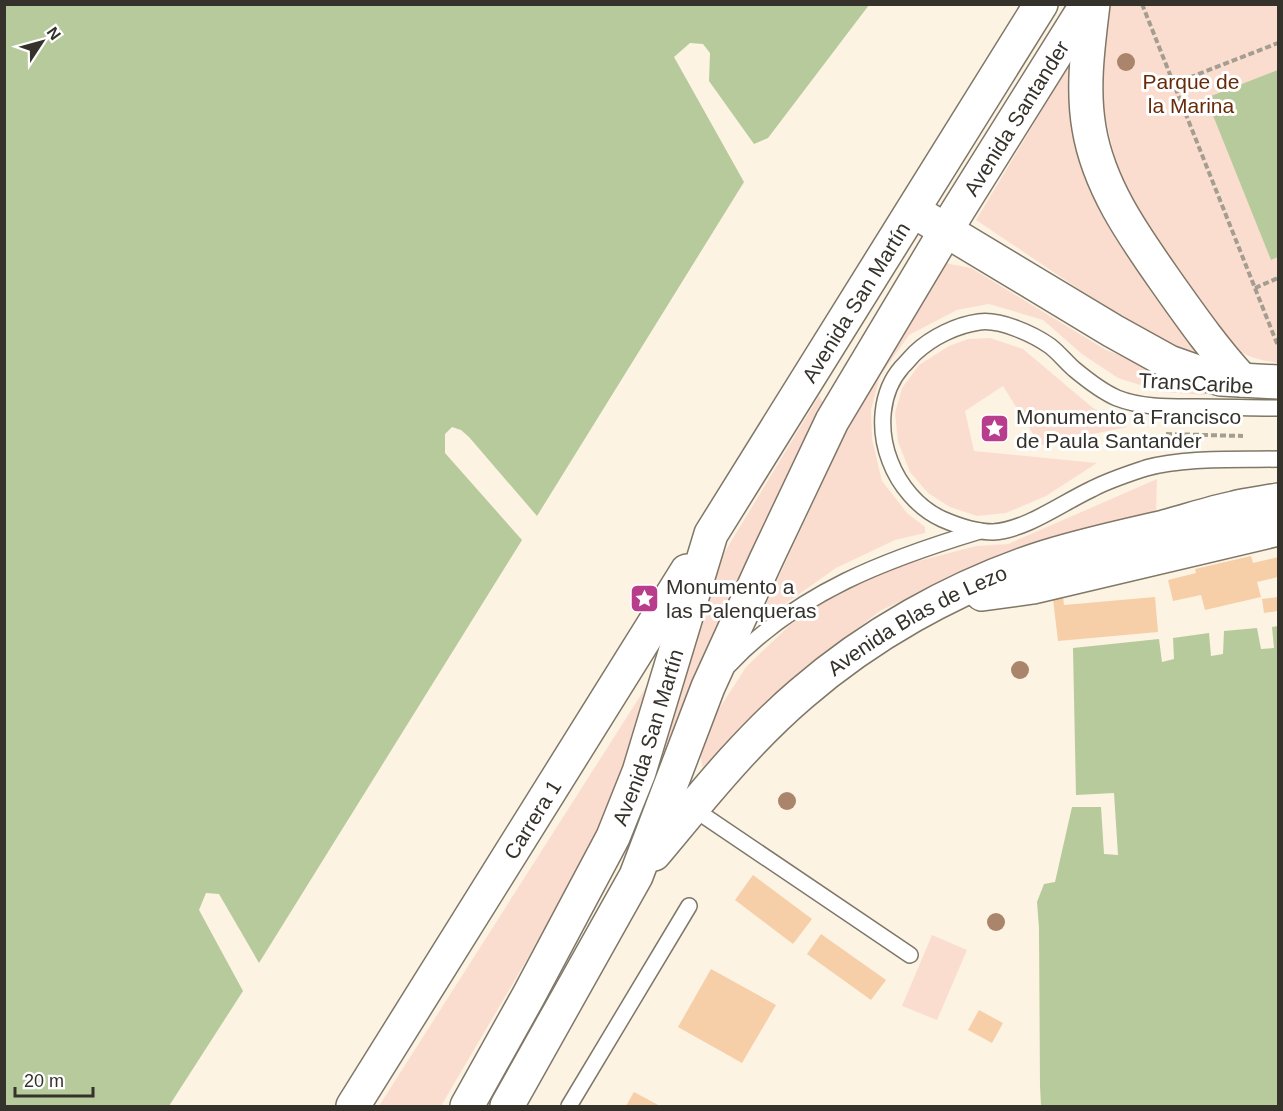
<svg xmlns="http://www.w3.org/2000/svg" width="1283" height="1111" font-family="Helvetica,sans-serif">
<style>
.green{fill:#fbddd0}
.water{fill:#b7ca9b}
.building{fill:#f6cfa9}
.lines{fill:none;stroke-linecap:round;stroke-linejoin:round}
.lane-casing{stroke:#7f7768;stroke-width:18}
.secondary-casing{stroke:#7f7768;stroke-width:36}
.path{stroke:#a49e91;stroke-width:4;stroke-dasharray:6 3;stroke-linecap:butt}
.lane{stroke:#fff;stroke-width:15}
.secondary{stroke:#fff;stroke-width:33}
.tree{fill:#aa856b}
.labels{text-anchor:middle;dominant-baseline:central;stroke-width:6;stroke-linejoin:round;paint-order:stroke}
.park-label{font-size:21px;fill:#672b09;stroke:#fff}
.street-label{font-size:21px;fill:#35322b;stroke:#fff}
.poi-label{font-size:21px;fill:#35322b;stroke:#fff;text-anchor:start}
</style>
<rect width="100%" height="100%" fill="#fcf3e2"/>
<g class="green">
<path d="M1109 5H1278V363C1261 360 1246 358 1233 346L1157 244 1120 181 1103 107 1102 73Z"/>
<polygon points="1071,62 1077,141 1217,364 1174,353 976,220"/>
<polygon points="945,263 971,268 1106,350 1188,382 1213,390 1204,395 1162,392 1118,378 1082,354 1043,320 989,304 957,310 909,335 880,376 871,410 872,439 882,481 907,513 925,527 925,533 895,540 836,568 778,609 760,617 876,368"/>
<polygon points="990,338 1023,349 1093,408 1127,427 1040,445 1003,386 965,411 974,451 1097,463 1046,496 1006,513 977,516 950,507 928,493 910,472 898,442 895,413 902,388 919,365 949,346 968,339"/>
<polygon points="819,396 825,406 776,500 657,770 712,573"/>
<polygon points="1157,479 1156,515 1005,557 932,586 880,611 816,660 763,710 704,776 699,747 712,720 746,667 791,624 854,582 903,565 976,546 1008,544"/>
<polygon points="646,687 604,828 441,1106 379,1106"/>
<polygon points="932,935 967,950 937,1020 902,1006"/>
</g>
<g class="water">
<polygon points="5,4 869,5 768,138 754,144 709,81 710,53 703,44 690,43 674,57 744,182 537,516 469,437 461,430 452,427 445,434 445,453 522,540 259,963 219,894 206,893 199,910 243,991 169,1106 5,1106"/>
<polygon points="1278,70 1278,257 1271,260 1206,98"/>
<polygon points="1278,626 1278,1106 1041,1106 1040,1086 1039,928 1037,902 1044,884 1055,882 1072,807 1101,807 1104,854 1118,855 1114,793 1076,795 1073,648 1159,639 1162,662 1174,659 1173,638 1209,633 1211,656 1223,654 1224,631 1257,628 1261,649 1274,648 1272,627"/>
</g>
<g class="building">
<polygon points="1251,556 1253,563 1278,557 1278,577 1257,582 1261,597 1205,610 1201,595 1173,601 1168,580 1196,573 1195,569"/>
<polygon points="1063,597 1064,605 1155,597 1158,632 1058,641 1053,599"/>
<polygon points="1278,597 1278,611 1264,613 1262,599"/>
<polygon points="753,875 812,919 793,944 735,900"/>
<polygon points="821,934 886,980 871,1000 807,954"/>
<polygon points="711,969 776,1005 742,1063 678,1027"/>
<polygon points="979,1010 1003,1023 992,1043 968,1030"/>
<polygon points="634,1092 660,1106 626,1106"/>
</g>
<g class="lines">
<defs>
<g id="lane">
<path d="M1278 408C1252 408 1225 407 1198 407 1171 407 1142 408 1117 398 1103 392 1086 379 1074 369 1066 362 1059 353 1050 346 1033 334 1000 319 979 322 957 325 932 337 915 353 911 357 907 362 902 367 880 392 878 430 890 461 899 485 918 508 942 519 958 526 975 532 993 532 1026 530 1062 503 1092 489 1109 480 1128 474 1146 468 1185 457 1238 460 1278 459"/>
<path d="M729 665C798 592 887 559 980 531"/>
<polyline points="691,807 910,955"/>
<polyline points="569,1106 689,906"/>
</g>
<g id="secondary">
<path d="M1093 4C1088 46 1082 87 1089 128 1099 189 1137 240 1172 290 1194 321 1216 352 1242 380"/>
<polyline points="927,219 1113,331 1169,362 1203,374 1221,379 1278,382"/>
<polyline points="982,594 1033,587 1278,529"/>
<path id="s1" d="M654 854C700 799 746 741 801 694 869 635 951 589 1036 560 1078 546 1121 537 1164 527 1187 521 1210 513 1234 508 1248 504 1264 503 1278 500"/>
<path id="s2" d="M353 1106 687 571"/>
<path id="s3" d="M467 1106 529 995 613 837 639 772 711 534 1041 4"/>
<path id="s4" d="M507 1106 636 876 708 687 766 560 832 421 957 212 1087 4"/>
</g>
</defs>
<use href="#lane" class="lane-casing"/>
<use href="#secondary" class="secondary-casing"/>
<g class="path">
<polyline points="1142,4 1278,346"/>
<polyline points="1173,84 1278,43"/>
<polyline points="1255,288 1278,278"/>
<polyline points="1166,434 1243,436"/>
</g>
<use href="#lane" class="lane"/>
<use href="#secondary" class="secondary"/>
</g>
<g class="tree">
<circle cx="1126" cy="62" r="9"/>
<circle cx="1020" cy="670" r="9"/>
<circle cx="787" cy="801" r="9"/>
<circle cx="996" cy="922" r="9"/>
</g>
<defs>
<symbol id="sight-square" viewBox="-11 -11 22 22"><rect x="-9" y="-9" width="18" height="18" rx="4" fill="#b93d8d" stroke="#fff"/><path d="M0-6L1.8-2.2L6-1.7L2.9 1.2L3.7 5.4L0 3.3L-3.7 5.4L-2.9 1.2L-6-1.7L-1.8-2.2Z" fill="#fff"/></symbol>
</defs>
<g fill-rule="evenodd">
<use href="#sight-square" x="978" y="412" width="33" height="33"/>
<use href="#sight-square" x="628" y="582" width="33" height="33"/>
</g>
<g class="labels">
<g class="park-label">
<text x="1191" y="81">Parque de<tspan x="1191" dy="24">la Marina</tspan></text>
</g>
<g class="street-label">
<text stroke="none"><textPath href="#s4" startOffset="1114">Avenida Santander</textPath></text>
<text stroke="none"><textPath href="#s3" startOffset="898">Avenida San Martín</textPath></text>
<text transform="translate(1196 383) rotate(3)">TransCaribe</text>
<text stroke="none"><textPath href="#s1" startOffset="356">Avenida Blas de Lezo</textPath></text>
<text stroke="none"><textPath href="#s3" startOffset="412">Avenida San Martín</textPath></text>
<text stroke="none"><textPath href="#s2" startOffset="338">Carrera 1</textPath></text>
</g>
<g class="poi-label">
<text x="1016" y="416">Monumento a Francisco<tspan x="1016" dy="24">de Paula Santander</tspan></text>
<text x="666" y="586">Monumento a<tspan x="666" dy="24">las Palenqueras</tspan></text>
</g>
</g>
<rect width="1283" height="1111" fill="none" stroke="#35322b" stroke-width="12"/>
<g transform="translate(42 42) rotate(54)" stroke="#ffffff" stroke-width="4.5" paint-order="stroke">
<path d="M0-4.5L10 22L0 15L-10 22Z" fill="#35322b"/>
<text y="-9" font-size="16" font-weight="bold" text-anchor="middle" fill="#35322b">N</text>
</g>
<path d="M15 1087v9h78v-9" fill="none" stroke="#35322b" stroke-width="3"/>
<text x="24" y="1087" font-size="18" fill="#35322b" stroke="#ffffff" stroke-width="4.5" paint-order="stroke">20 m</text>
</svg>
